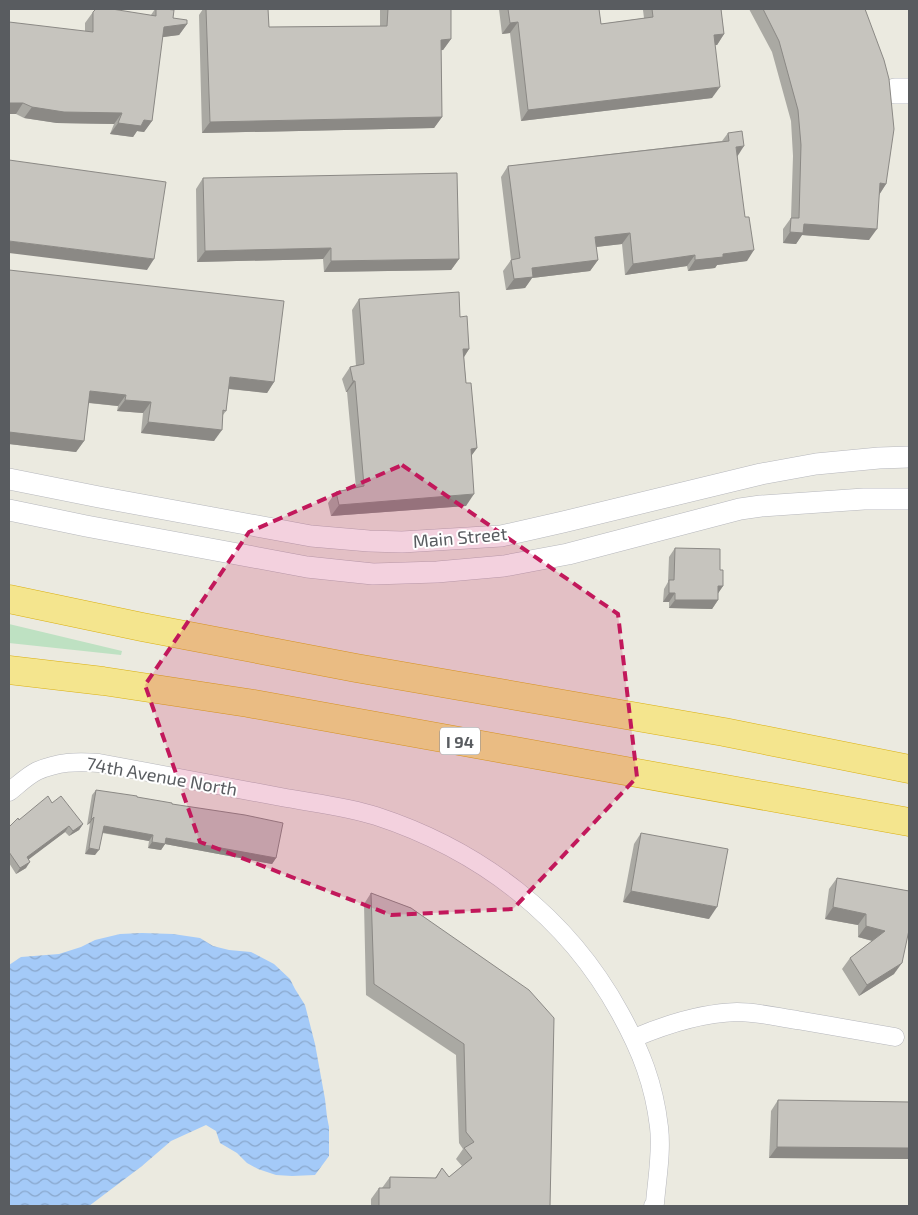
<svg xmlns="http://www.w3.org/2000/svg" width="918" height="1215" font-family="'Exo 2',sans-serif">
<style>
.green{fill:#bee1c2}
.water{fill:url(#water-waves)}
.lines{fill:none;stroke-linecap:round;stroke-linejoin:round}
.minor-casing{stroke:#b6b7bc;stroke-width:19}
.tertiary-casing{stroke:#b6b7bc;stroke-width:22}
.secondary-casing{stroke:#b6b9be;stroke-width:26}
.motorway-casing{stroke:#dab012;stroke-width:29}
.minor{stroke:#fff;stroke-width:18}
.tertiary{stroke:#fff;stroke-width:21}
.secondary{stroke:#fff;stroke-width:25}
.motorway{stroke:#f4e58e;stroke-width:28}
.wall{fill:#aaa9a3}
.shaded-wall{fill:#8b8985}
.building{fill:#c6c4be;stroke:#8b8985}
.marked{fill:#c2185b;fill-opacity:0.2;stroke:#c2185b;stroke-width:4;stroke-dasharray:10 6;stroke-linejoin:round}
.labels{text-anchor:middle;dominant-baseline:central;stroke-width:4;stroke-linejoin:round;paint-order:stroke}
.shield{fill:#fff;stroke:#8b8d90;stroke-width:1}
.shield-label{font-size:16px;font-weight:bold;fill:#595c60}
.street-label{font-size:18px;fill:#595c60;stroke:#fff}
</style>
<defs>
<pattern id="water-waves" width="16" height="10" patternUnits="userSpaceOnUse" patternTransform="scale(1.25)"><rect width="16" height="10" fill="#a4caf8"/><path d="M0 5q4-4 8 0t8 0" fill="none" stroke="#89a7cc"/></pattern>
</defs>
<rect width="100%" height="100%" fill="#ebeae0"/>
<polygon class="green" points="9,624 122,651 121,655 9,643"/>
<polygon class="water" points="142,933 173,934 200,938 213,946 229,950 251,952 274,964 290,979 295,989 305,1005 315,1044 325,1099 327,1117 329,1127 329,1156 315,1175 292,1176 276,1175 258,1169 247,1163 237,1153 220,1143 216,1131 206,1125 171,1141 142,1166 89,1206 9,1206 9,965 21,957 59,954 81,947 95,940 120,934"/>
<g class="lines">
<defs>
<g id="minor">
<path d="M9 792C18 785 27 776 37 771 58 762 76 761 99 763 160 774 220 786 281 797 313 803 345 806 376 816 480 850 567 916 620 1013 641 1051 654 1084 659 1127 662 1152 657 1178 655 1203L653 1206"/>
<path d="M634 1038C667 1024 701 1013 737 1012 757 1012 777 1017 797 1020 830 1026 862 1031 895 1037"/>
</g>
<g id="tertiary">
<polyline points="9,479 99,497 311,536 369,541 402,542 501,536 563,522 761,474 816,464 879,458 909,457"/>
<polyline points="9,510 86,526 307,567 373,574 437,572 504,566 568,554 740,509 761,506 864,499 909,499"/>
</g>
<polyline id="secondary" points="895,91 909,91"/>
<g id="motorway">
<polyline points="9,599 142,627 356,668 724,732 909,769"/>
<polyline points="9,670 103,681 248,703 909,822"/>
</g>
</defs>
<use href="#minor" class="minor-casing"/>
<use href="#tertiary" class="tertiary-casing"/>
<use href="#secondary" class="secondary-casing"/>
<use href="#motorway" class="motorway-casing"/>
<use href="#minor" class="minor"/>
<use href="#tertiary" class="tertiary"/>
<use href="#secondary" class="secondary"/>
<use href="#motorway" class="motorway"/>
</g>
<g class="wall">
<polygon points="155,9 165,9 173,18 187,24 179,35 162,37 152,121 144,132 137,131 133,137 110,134 114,124 57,123 24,118 16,114 9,114 85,31 85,23 93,12 151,15"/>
<polygon points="203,9 268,9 269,27 380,26 380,9 451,9 451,39 443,50 441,50 442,117 434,128 202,133 199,15"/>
<polygon points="499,9 599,9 601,24 644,18 643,10 644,9 721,9 724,34 717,45 715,45 712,98 521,121 510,33 502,34"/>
<polygon points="749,9 865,9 886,184 879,195 869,240 802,235 796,244 783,243 783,229 791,218 793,156 791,121 772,52"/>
<polygon points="728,133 737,156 747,261 717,265 715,268 688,271 687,266 625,275 622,244 596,247 598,260 590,271 532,278 525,288 506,290 503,271 511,260 501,177 508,166 722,141"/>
<polygon points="203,178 459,259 451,270 324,272 323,259 197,262 196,189"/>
<polygon points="9,270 274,382 267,393 228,389 226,411 223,415 214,441 141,433 143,413 117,411 118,406 88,403 84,441 76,452 9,444"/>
<polygon points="359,299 460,317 469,349 464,357 466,383 477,448 471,456 466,506 331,516 328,503 336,492 356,488 347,392 346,392 342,379 350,367 356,366 352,310"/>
<polygon points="675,548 720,570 723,586 718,593 718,600 712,609 669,608 669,602 663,602 664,589 668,582 669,557"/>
<polygon points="96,790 172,804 276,858 272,864 165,844 161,850 148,848 149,841 102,833 95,855 85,854 90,823 87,825 92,795"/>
<polygon points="52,803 83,824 79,830 69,836 65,832 28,859 26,868 16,874 9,863 9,827 19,820"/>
<polygon points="641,833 709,919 623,902 634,844"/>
<polygon points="837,878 909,891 894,974 859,996 842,969 850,958 872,941 858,937 858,925 825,919 829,889"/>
<polygon points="371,893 411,908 550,1206 371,1206 371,1199 379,1188 382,1188 390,1177 435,1178 442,1168 449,1177 462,1166 456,1159 463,1149 459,1143 456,1055 366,995 364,904"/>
<polygon points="778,1100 909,1102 909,1159 769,1158 771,1111"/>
</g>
<g class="shaded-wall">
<polygon points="518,22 510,33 502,34 510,23"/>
<polygon points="187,24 179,35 156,38 164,27"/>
<polygon points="724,34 717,45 706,46 714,35"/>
<polygon points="451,39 443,50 433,51 441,40"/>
<polygon points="720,87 712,98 521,121 528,110"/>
<polygon points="9,103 23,103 16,114 9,114"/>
<polygon points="32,107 122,113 114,124 57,123 24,118"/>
<polygon points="442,117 434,128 202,133 210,122"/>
<polygon points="144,120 152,121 144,132 137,131 133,137 110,134 118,123"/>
<polygon points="744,146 737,157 736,147"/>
<polygon points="880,183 886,184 879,195"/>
<polygon points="804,224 877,229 869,240 802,235 796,244 783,243 790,232"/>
<polygon points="630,233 622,244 587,248 595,237"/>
<polygon points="9,241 154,259 147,270 9,253"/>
<polygon points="331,248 323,259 197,262 205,251"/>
<polygon points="754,250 747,261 717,265 715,268 688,271 695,260 723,254"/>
<polygon points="695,255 687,266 625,275 633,264"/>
<polygon points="459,259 451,270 324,272 331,261"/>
<polygon points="598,260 590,271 532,278 525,288 506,290 514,279 532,268"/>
<polygon points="463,349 469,349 462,360"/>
<polygon points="230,377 274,382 267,393 222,388"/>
<polygon points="353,381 355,381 347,392 346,392"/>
<polygon points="90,391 126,395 118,406 82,402"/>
<polygon points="125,400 151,402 143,413 117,411"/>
<polygon points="148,422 222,430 214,441 141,433"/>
<polygon points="9,432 84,441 76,452 9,444"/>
<polygon points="477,448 469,459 471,449"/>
<polygon points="474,494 466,506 331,516 339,505"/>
<polygon points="718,586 723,586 717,595"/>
<polygon points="669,593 675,593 669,602 663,602"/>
<polygon points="675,600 718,600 712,609 669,608"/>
<polygon points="94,817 90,823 87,825 91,820"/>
<polygon points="83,824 79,830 69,836 73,831"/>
<polygon points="69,826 65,832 24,863 27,857"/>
<polygon points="104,826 153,835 149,841 100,832"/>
<polygon points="166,838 276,858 272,864 165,844 161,850 148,848 152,842"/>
<polygon points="89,848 99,850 95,855 85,854"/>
<polygon points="30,862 26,868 16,874 20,868"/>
<polygon points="631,891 717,907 709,919 623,902"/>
<polygon points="833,907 866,914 858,925 825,919"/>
<polygon points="866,926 885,931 877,942 858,937"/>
<polygon points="902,963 894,974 859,996 867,985"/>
<polygon points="777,1147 909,1148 909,1159 769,1158"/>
</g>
<g class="building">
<polygon points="96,9 112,9 156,16 156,9 165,9 174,10 173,18 187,20 187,24 164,27 152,121 144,120 141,126 118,123 122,113 64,112 32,107 23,103 9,103 9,22 93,32 93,12"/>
<polygon points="206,9 268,9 269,27 387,26 388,9 451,9 451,39 441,40 442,117 210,122"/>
<polygon points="508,9 599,9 601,24 653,17 652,9 721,9 724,34 714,35 720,87 528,110 518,22 510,23"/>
<polygon points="763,9 865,9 884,60 889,79 894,129 886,184 880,183 877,229 804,224 803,233 790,232 791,218 799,218 801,145 798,110 779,41"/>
<polygon points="742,131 744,146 736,147 745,217 749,217 754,250 723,254 723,257 695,260 695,255 633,264 630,233 595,237 598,260 532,268 533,277 514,279 511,260 520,258 508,166 729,141 728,133"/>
<polygon points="9,160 166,182 154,259 9,241"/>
<polygon points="457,173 459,259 331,261 331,248 205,251 203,178"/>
<polygon points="9,270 284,301 274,382 230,377 226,411 223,410 222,430 148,422 151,402 125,400 126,395 90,391 84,441 9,432"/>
<polygon points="459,292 460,317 467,316 469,349 463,349 466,383 471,383 477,448 471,449 474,494 339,505 336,492 364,486 355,381 353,381 350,367 364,364 359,299"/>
<polygon points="675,548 720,549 720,570 723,570 723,586 718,586 718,600 675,600 675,593 669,593 669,580 674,580"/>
<polygon points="96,790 137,796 137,797 172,803 172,804 245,815 283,823 276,858 166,838 165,844 152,842 153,835 104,826 99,850 89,848 94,817 91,820"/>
<polygon points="48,796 52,803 61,796 83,824 73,831 69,826 27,857 30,862 20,868 9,852 9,827 18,818 19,820"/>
<polygon points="641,833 728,849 717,907 631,891"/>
<polygon points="837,878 909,891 909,930 902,963 867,985 850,958 885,931 866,926 866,914 833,907"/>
<polygon points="371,893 411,908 529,990 554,1018 550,1206 379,1206 379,1188 390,1188 390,1177 436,1178 442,1168 449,1177 472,1158 464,1148 474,1142 466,1132 464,1044 374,984"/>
<polygon points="778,1100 909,1102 909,1148 777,1147"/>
</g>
<path class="marked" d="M402 465 618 614 637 777 513 909 391 915 200 842 145 685 249 532Z"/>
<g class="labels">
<rect class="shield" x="440" y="727.5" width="40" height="27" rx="4"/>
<g class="shield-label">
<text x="460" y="741">I 94</text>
</g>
<g class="street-label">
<text transform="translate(460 537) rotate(-5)">Main Street</text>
<text transform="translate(162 776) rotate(10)">74th Avenue North</text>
</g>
</g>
<rect width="918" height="1215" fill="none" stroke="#595c60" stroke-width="20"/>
</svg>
